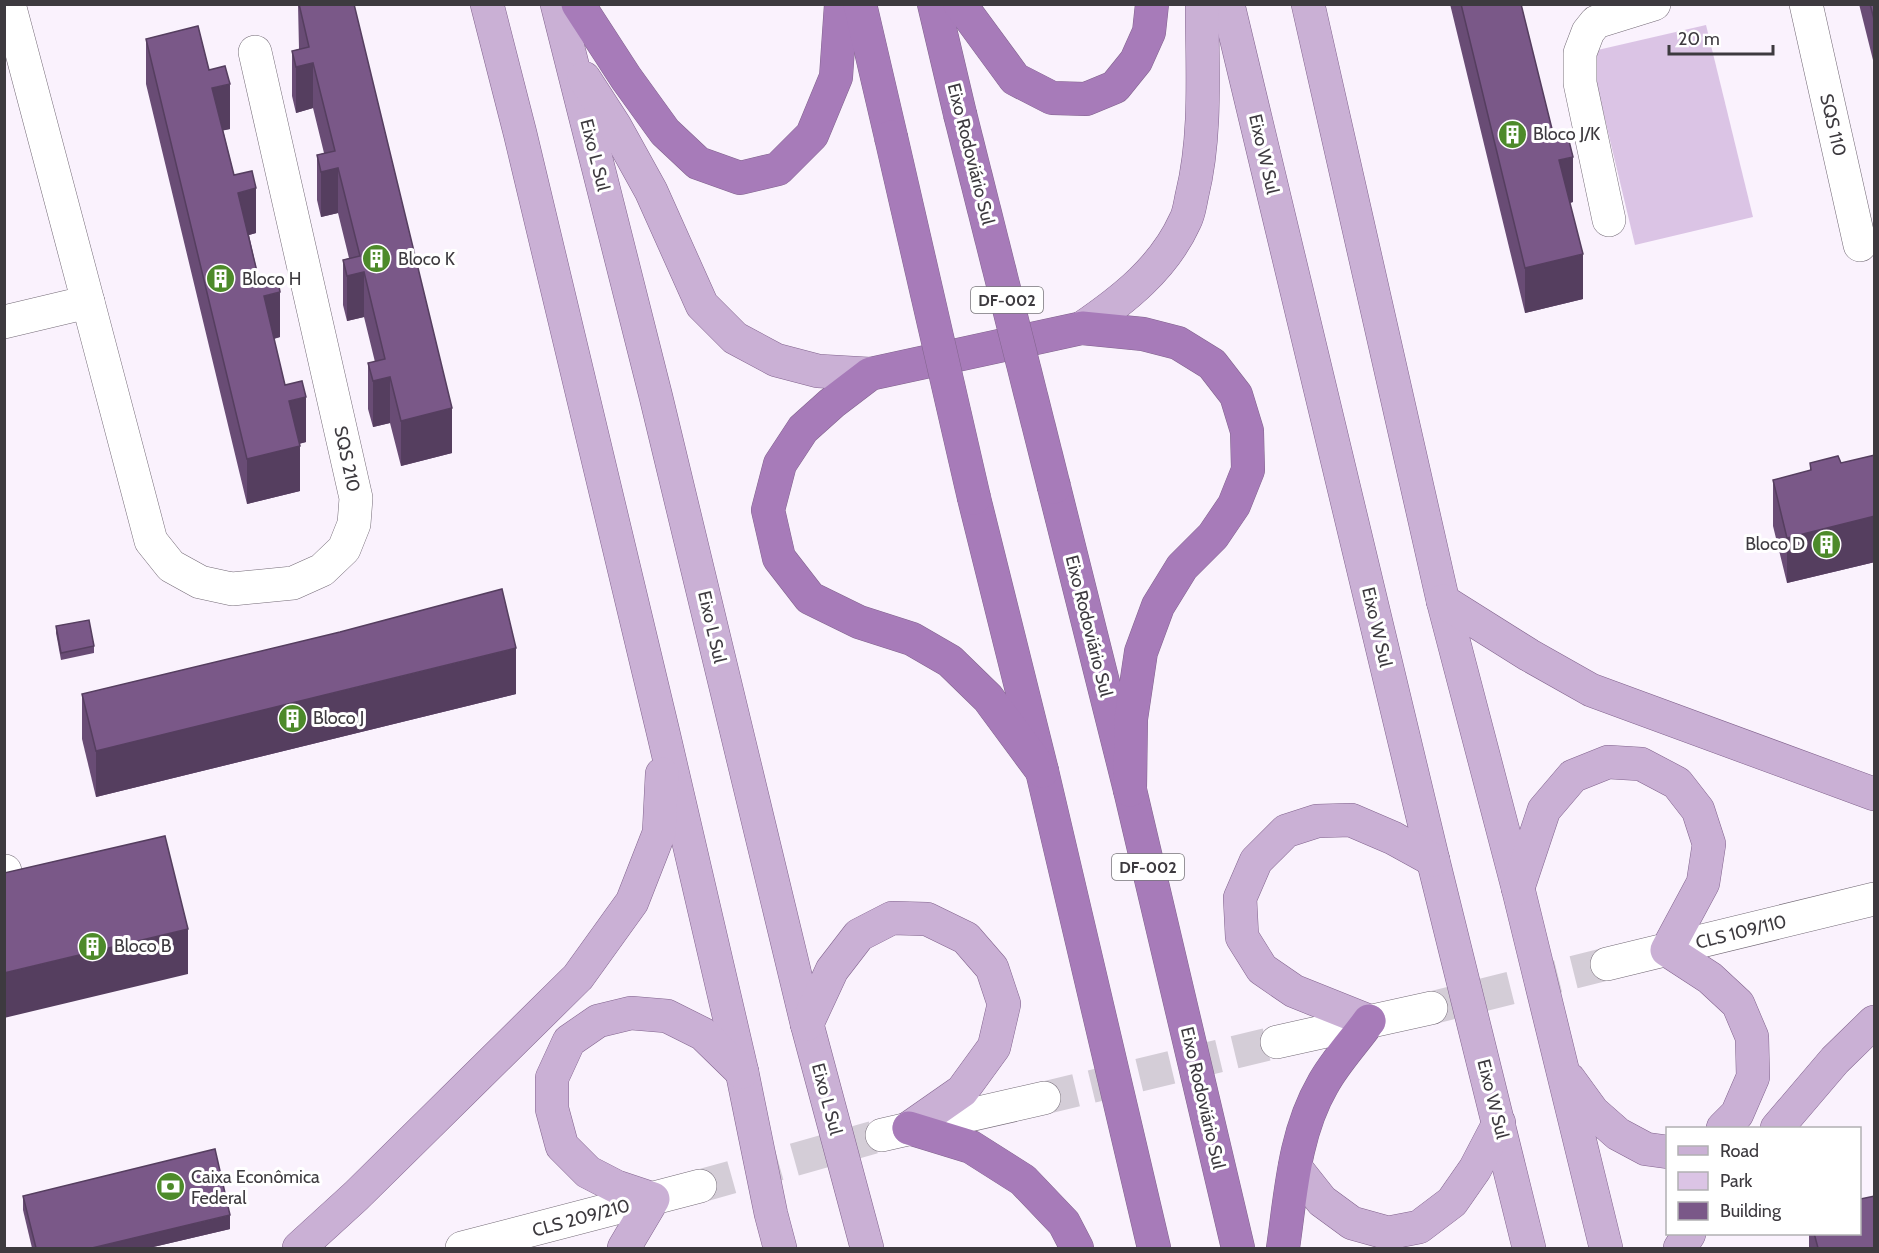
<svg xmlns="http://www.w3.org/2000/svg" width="1879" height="1253" font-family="Cabin,sans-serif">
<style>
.green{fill:#dbc4e5}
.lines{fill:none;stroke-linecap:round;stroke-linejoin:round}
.minor-tunnel{stroke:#d4cdd7;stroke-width:33;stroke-dasharray:33 16;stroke-linecap:butt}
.minor-casing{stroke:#746b77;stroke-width:34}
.major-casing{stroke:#82648e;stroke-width:34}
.highway-casing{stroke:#82648e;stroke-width:34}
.minor{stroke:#fff;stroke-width:33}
.major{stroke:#cab0d5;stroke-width:33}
.highway{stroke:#a77bb9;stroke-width:33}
.highway-bridge-casing{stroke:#82648e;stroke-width:34;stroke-linecap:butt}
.highway-bridge{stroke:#a77bb9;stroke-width:33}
.wall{fill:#694c75}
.shaded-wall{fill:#553e5f}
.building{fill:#7a5888;stroke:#553e5f;stroke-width:1.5}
.labels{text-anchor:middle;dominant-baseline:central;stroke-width:6;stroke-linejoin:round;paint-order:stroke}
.shield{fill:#fff;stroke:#777579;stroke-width:1.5}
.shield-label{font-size:16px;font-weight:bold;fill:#3d3a3f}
.street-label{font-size:18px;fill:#3d3a3f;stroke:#fff}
.poi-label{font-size:18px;fill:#3d3a3f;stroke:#fff;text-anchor:start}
</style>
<rect width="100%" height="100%" fill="#faf2fd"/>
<polygon class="green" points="1706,25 1753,217 1635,245 1589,52"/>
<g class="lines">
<g class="minor-tunnel">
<polyline points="1431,1008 1607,964"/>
<polyline points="1044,1098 1277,1042"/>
<polyline points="700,1186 882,1135"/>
</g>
<defs>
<g id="minor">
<polyline points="1806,4 1860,245"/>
<polyline points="1609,220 1580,83 1580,53 1588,32 1596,22 1654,4"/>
<polyline points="88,302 151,541 171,566 200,582 232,589 293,583 322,570 344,549 354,524 356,498 255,52"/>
<polyline points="4,322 88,302 9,4"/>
<polyline points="4,871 5,871"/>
<polyline points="1607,964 1874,899"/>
<polyline points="1277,1042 1431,1008"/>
<polyline points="882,1135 1044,1098"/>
<polyline points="462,1248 700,1186"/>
</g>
<g id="major">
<polyline points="487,4 520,133 664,736 742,1072 771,1214 780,1248"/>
<polyline points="557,4 656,397 807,1024 867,1248"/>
<polyline points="1228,4 1433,860 1529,1248"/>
<polyline points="1308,4 1443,601 1518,888 1606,1248"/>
<polyline points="584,78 615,126 651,191 702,305 735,338 776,360 818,371 870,374"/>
<path d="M1082 328C1123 300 1164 268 1185 221 1189 214 1190 204 1192 195 1207 134 1202 67 1202 4"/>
<polyline points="1443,601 1529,655 1591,690 1874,794"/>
<polyline points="1518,888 1544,810 1573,776 1608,762 1641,764 1677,783 1698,810 1709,844 1703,883 1667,950 1710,978 1738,1004 1752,1037 1753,1077 1737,1114 1723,1128"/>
<polyline points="1369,1021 1294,991 1262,969 1242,937 1240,898 1256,861 1286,831 1317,821 1351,820 1393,838 1433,860"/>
<polyline points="807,1024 832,970 859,935 892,918 927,919 966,938 992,968 1004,1004 994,1047 962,1091 909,1128"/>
<polyline points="1569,1079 1593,1112 1618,1134 1646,1149 1668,1152"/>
<polyline points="1777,1128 1835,1060 1874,1022"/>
<polyline points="1295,1167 1322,1201 1352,1223 1388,1233 1419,1227 1452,1202 1475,1169 1499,1123"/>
<polyline points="299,1248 356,1196 578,977 632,902 659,833 662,774"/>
<polyline points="624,1248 653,1199 617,1187 588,1172 562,1146 552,1109 552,1078 569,1041 598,1021 631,1013 667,1016 703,1034 742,1072"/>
<polyline points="1680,1248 1689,1234"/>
</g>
<g id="highway">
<polyline points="578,4 626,78 665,132 698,163 740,178 778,169 812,135 836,77 841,4"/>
<polyline points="860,4 891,137"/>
<polyline points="934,4 960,114"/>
<polyline points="960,4 1015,79 1052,98 1086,99 1115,87 1136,61 1149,32 1152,4"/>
<polyline points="1054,487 1130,790 1238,1248"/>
<polyline points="974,498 1042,771 1154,1248"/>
<polyline points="1042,771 988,698 950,661 912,639 859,622 810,598 779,558 768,510 780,464 803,429 832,403 870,374 1082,328 1143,334 1178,343 1212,364 1236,395 1247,431 1248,470 1234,505 1213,536 1182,567 1158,606 1141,652 1131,719 1130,790"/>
<polyline points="909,1128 971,1147 1023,1180 1064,1223 1077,1248"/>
<path d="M1283 1248C1291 1193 1294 1134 1323 1084 1335 1062 1354 1042 1369 1021"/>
</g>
</defs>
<use href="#minor" class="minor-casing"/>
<use href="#major" class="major-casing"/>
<use href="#highway" class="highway-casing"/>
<use href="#minor" class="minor"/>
<use href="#major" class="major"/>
<use href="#highway" class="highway"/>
<defs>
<g id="highway-bridge">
<polyline points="960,114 1054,487"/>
<polyline points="891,137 974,498"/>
</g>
</defs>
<use href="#highway-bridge" class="highway-bridge-casing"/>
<use href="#highway-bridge" class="highway-bridge"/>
</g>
<g class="wall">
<polygon points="298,4 354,4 452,453 401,466 390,423 373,427 368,409 368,363 375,362 364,317 347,321 343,305 343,260 349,258 338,213 321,217 317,200 317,155 324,153 313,108 296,113 292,96 292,51 299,49"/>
<polygon points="1450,4 1521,4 1554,137 1573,202 1570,203 1583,299 1525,313"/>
<polygon points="1859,4 1875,4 1875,68"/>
<polygon points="146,39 209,70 230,129 223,130 234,175 256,233 249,235 259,280 280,337 274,339 285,385 306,442 299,444 300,491 247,504 146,84"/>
<polygon points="1875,455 1875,562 1787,583 1773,526 1773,480 1810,471 1810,463 1841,463"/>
<polygon points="56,626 94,646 94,653 61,660 56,633"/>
<polygon points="82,694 516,694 96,797 82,739"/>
<polygon points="23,1196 230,1229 149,1248 32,1248 23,1210"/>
<polygon points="1809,1233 1860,1233 1875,1248 1809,1248"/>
</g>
<g class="shaded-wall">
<polygon points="313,63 313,108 296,113 296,67"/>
<polygon points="230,84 230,129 212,133 212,88"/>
<polygon points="1573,157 1573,202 1559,205 1559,160"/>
<polygon points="338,168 338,213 321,217 321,172"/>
<polygon points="256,188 256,233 238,238 238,193"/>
<polygon points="1583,254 1583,299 1525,313 1525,268"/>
<polygon points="364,272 364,317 347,321 347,276"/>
<polygon points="280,292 280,337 264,341 264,296"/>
<polygon points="390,377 390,423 373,427 373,381"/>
<polygon points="306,397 306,442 289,446 289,401"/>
<polygon points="452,408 452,453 401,466 401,421"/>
<polygon points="300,446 300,491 247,504 247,459"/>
<polygon points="1875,516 1875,562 1787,583 1787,538"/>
<polygon points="516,648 516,694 96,797 96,751"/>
<polygon points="188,929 188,974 4,1018 4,973"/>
<polygon points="230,1215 230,1229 149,1248 92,1248"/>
</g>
<g class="building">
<polygon points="299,4 354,4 452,408 401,421 390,377 373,381 368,363 385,359 364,272 347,276 343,260 360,256 338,168 321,172 317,155 335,151 313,63 296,67 292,51 309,47"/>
<polygon points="1461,4 1521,4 1554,137 1567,133 1573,157 1559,160 1583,254 1525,268"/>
<polygon points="1870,4 1875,4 1875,23"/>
<polygon points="198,26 209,70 225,66 230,84 212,88 234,175 252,171 256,188 238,193 259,280 277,276 280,292 264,296 285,385 302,381 306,397 289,401 300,446 247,459 146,39"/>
<polygon points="1875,455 1875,516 1787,538 1773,480 1811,470 1810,463 1838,456 1841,463"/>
<polygon points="502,589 516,648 96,751 82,694 340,632"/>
<polygon points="89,620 94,646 61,653 56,626"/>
<polygon points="165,836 188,929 4,973 4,873"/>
<polygon points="215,1149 230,1215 92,1248 36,1248 23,1196"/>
<polygon points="1875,1196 1875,1248 1818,1248 1814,1233 1860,1233 1860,1199"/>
</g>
<defs>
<symbol id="building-disc" viewBox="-11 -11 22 22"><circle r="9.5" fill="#4d8a2a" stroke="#fff"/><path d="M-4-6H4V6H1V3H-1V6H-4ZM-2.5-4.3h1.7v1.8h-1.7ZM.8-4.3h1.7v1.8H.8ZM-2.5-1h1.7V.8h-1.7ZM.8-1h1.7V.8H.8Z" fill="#fff"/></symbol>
<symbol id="bank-disc" viewBox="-11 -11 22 22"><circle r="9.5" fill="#4d8a2a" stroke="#fff"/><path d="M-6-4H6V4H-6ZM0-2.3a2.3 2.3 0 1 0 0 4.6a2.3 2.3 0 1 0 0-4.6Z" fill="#fff"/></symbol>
</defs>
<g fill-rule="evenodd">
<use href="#building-disc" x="1496" y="118" width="33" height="33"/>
<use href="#building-disc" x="360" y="242" width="33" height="33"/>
<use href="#building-disc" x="204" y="262" width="33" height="33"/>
<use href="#building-disc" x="1810" y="528" width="33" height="33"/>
<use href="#building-disc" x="276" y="702" width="33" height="33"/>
<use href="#building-disc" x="76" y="930" width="33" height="33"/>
<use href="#bank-disc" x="154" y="1170" width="33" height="33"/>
</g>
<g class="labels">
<g class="shield">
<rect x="971" y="287" width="72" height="26" rx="4.5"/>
<rect x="1112" y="854" width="72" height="26" rx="4.5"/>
</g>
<g class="shield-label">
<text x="1007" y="300">DF-002</text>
<text x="1148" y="867">DF-002</text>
</g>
<g class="street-label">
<text transform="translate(1833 125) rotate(77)">SQS 110</text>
<text transform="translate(971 154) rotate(76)">Eixo Rodoviário Sul</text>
<text transform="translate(1264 154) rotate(77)">Eixo W Sul</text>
<text transform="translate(595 155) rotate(76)">Eixo L Sul</text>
<text transform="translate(347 459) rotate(78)">SQS 210</text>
<text transform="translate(1089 626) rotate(76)">Eixo Rodoviário Sul</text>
<text transform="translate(712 627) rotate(77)">Eixo L Sul</text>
<text transform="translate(1377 627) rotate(77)">Eixo W Sul</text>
<text transform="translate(1741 932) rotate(-14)">CLS 109/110</text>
<text transform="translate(1203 1098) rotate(77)">Eixo Rodoviário Sul</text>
<text transform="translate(827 1099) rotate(75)">Eixo L Sul</text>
<text transform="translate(1493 1099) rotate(76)">Eixo W Sul</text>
<text transform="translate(581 1218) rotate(-15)">CLS 209/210</text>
</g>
<g class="poi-label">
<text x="1533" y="134">Bloco J/K</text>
<text x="398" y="259">Bloco K</text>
<text x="242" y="279">Bloco H</text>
<text x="1805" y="544" text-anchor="end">Bloco D</text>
<text x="313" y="718">Bloco J</text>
<text x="114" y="946">Bloco B</text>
<text x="191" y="1177">Caixa Econômica<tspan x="191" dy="21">Federal</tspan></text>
</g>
</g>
<rect width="1879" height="1253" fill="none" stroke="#3d3a3f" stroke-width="12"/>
<rect x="1666" y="1127" width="195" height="108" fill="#ffffff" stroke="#b1b0b2" stroke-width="1.5"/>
<rect x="1678" y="1146" width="30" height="9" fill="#cab0d5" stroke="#b1b0b2" stroke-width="1.5"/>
<text x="1720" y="1157" font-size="18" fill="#3d3a3f">Road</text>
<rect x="1678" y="1172" width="30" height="18" fill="#dbc4e5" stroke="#b1b0b2" stroke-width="1.5"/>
<text x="1720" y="1187" font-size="18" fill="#3d3a3f">Park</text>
<rect x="1678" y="1202" width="30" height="18" fill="#7a5888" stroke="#b1b0b2" stroke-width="1.5"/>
<text x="1720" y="1217" font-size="18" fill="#3d3a3f">Building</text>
<path d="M1669 45v9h104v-9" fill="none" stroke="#3d3a3f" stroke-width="3"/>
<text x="1678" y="45" font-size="18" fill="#3d3a3f" stroke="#ffffff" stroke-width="4.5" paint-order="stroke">20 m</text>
</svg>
